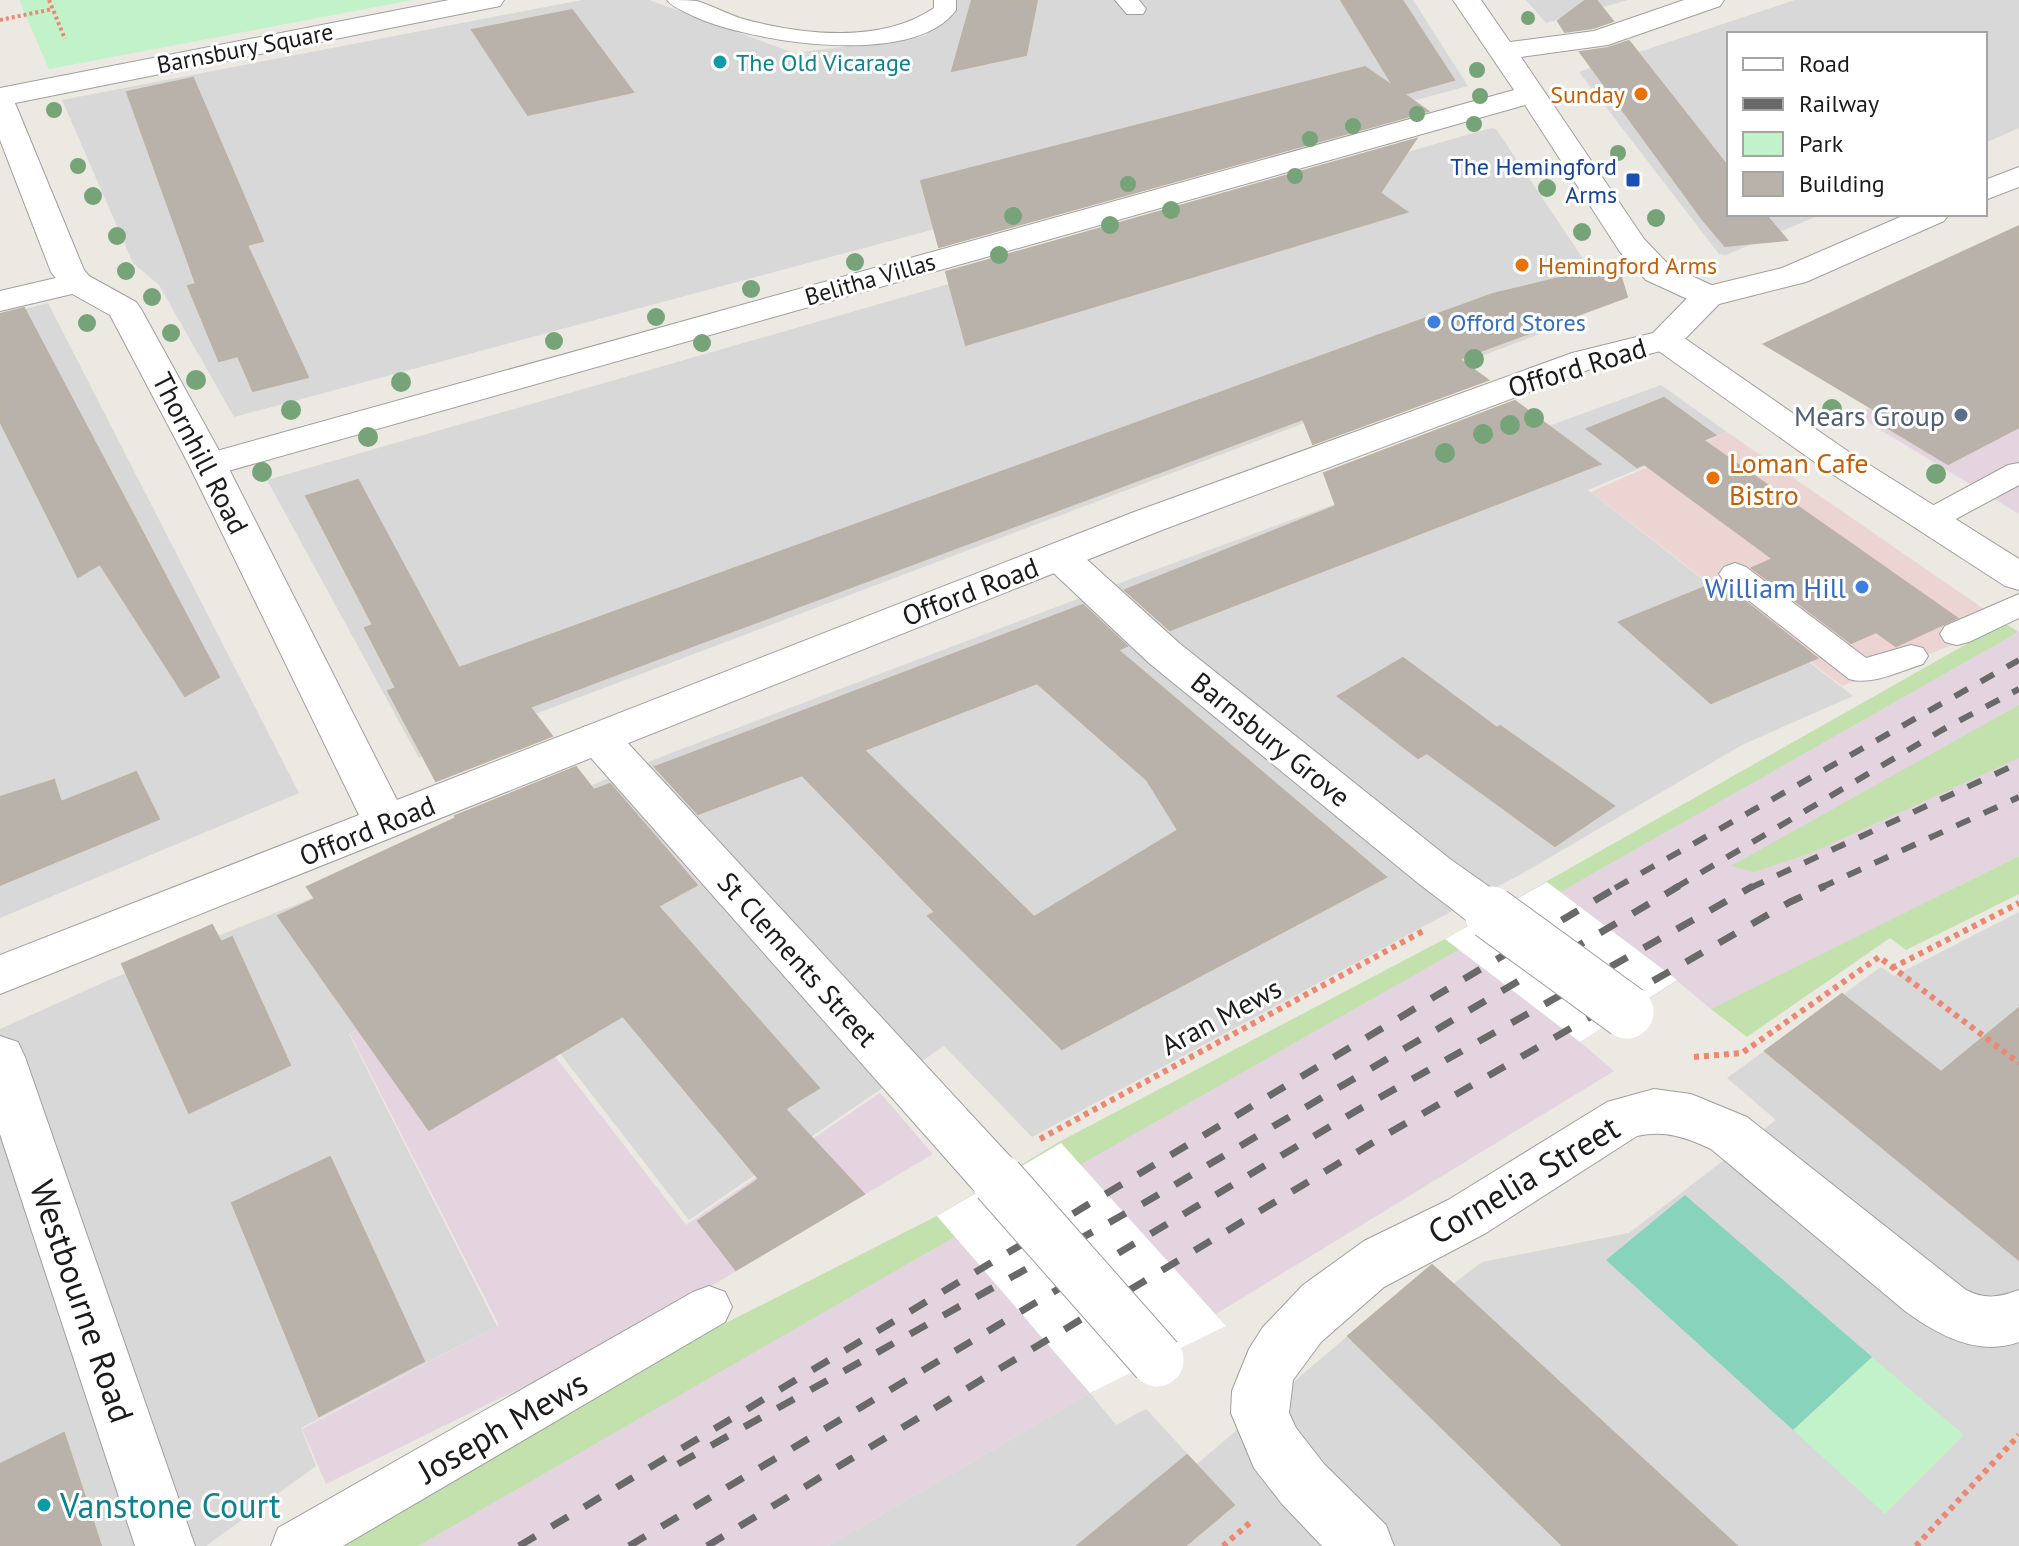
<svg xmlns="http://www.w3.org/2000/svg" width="2019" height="1546" font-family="'PT Sans',sans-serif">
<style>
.residential{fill:#d9d8d8}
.commercial{fill:#ebd4d2}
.industrial{fill:#e4d4e0}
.grass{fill:#c2e1ac}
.park{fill:#c1f2c9}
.pitch{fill:#87d3bb}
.pier{fill:#fff}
.building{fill:#b8b2ab;stroke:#bbb1a5;stroke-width:2;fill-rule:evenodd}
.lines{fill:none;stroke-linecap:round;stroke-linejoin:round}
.service-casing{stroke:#9f9f9f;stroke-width:2}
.minor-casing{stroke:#9f9f9f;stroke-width:2}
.tertiary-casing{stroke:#9f9f9f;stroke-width:2}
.path-far1{stroke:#ea8874;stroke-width:4;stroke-dasharray:3 3;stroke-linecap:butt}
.path{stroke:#ea8874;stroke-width:6;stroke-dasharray:5 5;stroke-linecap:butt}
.service{fill:#fff;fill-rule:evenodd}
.minor{fill:#fff;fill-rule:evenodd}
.tertiary{fill:#fff;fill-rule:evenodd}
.rail-far1{stroke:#696969;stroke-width:6;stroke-dasharray:15 15;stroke-linecap:butt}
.rail{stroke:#696969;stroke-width:7;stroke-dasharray:19 19;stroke-linecap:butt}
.minor-bridge-casing{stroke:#9f9f9f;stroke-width:55;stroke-linecap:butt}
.minor-bridge{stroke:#fff;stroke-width:53}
.tree{fill:#76a478}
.culture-dot{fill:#0f9aa8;stroke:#fff;stroke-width:3}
.food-dot{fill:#e8710a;stroke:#fff;stroke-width:3}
.transit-dot{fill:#1a4fb4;stroke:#fff;stroke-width:3}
.shop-dot{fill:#3f7fe0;stroke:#fff;stroke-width:3}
.service-dot{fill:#5c6f8a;stroke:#fff;stroke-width:3}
.labels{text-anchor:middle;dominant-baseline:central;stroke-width:6;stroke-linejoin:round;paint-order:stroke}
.far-street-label{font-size:24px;fill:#1b1b1b;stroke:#fff}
.far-culture-label{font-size:24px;fill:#0d838f;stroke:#fff;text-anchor:start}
.far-food-label{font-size:24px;fill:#c56008;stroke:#fff;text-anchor:end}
.far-transit-label{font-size:24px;fill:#164399;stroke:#fff;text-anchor:end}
.far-shop-label{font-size:24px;fill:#366cbe;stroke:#fff;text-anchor:start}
.street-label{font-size:28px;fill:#1b1b1b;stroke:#fff}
.service-label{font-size:28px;fill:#4e5e75;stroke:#fff;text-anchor:end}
.food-label{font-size:28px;fill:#c56008;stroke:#fff;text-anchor:start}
.shop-label{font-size:28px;fill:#366cbe;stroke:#fff;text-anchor:end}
.near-street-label{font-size:34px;fill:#1b1b1b;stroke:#fff}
.near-culture-label{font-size:34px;fill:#0d838f;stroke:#fff;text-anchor:start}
</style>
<rect width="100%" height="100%" fill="#ebe9e1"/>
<g class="residential">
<polygon points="582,0 649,0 794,53 925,36 958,0 1413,0 1468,86 234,417 159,285 133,263 62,100"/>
<polygon points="1526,0 1628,0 1546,23"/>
<polygon points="1795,0 2019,0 2019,128 1985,143 1985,34 1729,34 1729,214 1822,214 1726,255 1719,254 1579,72"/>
<polygon points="1491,128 1496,129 1606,293 1559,319 1566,324 419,758 267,480"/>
<polygon points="48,303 299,793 0,918 0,315"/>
<polygon points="1661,385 1727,432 1588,490 1853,696 1742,745 1523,873 1032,1137 944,1046 689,1220 510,989 703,881 678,854 349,1034 497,1326 301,1428 316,1466 206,1546 0,1546 0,1029 109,980 671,753 1149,572"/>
<polygon points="2019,912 2019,1546 828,1546 1090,1393 1116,1425 1146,1409 1197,1464 1431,1265 1453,1284 1482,1262 1629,1233 1776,1120 1727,1078 1881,967 1894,976"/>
</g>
<polygon class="commercial" points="1727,432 2007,625 1842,686 1591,492"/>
<g class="industrial">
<polygon points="2019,334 2019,514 1856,415"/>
<polygon points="2004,623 2019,632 2019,856 1711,1009 1677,981 1580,1042 1614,1071 1216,1314 1226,1326 1090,1393 828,1546 305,1546 620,1377 937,1216 1059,1142 1445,939"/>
<polygon points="679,854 703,881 505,992 686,1225 880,1093 933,1154 634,1332 326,1484 302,1429 499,1325 350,1034"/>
</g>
<g class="grass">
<polygon points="2004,623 2018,632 1053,1180 418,1546 305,1546 620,1377 937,1216 1059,1142 1445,939"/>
<polygon points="2019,705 2019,758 1811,853 1754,872 1731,866"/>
<polygon points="2019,856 2019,894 1906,950 1890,938 1747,1037 1711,1009"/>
</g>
<g class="park">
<polygon points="19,0 412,0 49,69"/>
<polygon points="1872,1357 1964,1435 1885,1514 1793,1430"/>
</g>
<polygon class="pitch" points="1685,1195 1872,1357 1793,1430 1606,1260"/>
<g class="pier">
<polygon points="1547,882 1677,980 1580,1042 1445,939"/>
<polygon points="1061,1143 1226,1326 1090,1393 937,1216"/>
</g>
<g class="building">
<polygon points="972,0 1037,0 1026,55 952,71"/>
<polygon points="1341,0 1402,0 1454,80 1404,94 1428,111 939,247 921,181 1365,67 1394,87"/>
<polygon points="1586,0 1596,0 1613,21 1593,28 1565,32 1558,21"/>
<polygon points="572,10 633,92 528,115 472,30"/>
<polygon points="1629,41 1729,168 1729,214 1765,214 1787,240 1725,246 1703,220 1580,52 1608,48"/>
<polygon points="193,78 263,241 247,245 308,377 253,391 238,356 219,361 188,286 196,284 127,92"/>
<polygon points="1416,139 1380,193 1407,212 966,345 946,272"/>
<polygon points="2019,226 2019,427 1948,464 1883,425 1893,421 1764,344"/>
<polygon points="1617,264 1627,297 1459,359 1488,380 1313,444 1303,419 652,661 530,707 552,736 436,781 388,691 396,688 365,628 373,625 306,496 358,480 459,668 1493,294"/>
<polygon points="24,308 219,677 185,696 100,564 78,577 0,421 0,314"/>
<polygon points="1664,398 1715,435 1703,440 1957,618 1896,646 1876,632 1851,643 1752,568 1773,559 1644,464 1637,467 1587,429"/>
<polygon points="1515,401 1600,464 1170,630 1125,590 1336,506 1324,473"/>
<polygon points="1720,581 1722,583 1817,658 1711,703 1619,622"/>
<path d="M1083 605 1127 646 1118 650 1386 877 1062 1049 928 916 935 912 802 775 698 814 655 767ZM1037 683 1147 780 1178 830 1034 917 864 750Z"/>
<polygon points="1403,658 1497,728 1500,726 1614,806 1555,846 1427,753 1418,758 1338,696"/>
<polygon points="576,767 594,790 610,784 697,885 658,906 819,1088 785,1109 864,1194 736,1270 698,1221 759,1179 623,1016 429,1130 278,916 315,899 307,887 456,818 455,816"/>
<polygon points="136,772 159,819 0,885 0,797 54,780 61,802"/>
<polygon points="212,925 221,942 232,937 290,1065 189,1113 122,964"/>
<polygon points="1842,994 1941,1072 2019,1008 2019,1260 1765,1051"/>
<polygon points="330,1157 424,1361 319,1416 232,1203"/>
<polygon points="1432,1265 1453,1284 1737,1546 1563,1546 1348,1336"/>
<polygon points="64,1433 101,1546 0,1546 0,1464"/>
<polygon points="1187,1455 1234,1505 1185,1546 1077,1546"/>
</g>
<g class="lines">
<defs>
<g id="service">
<path d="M667 0C676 0 689 0 697 1 713 6 727 14 743 19 803 35 881 44 934 8V0H956V10C914 69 749 42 693 16 684 11 673 8 667 0Z"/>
<polygon points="1115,0 1139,0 1146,9 1143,14 1127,14"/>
<polygon points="2019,463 2019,485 1941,527 1930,530 1919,527 1914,520 1919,513 2008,465"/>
<path d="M1735 563 1746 567 1866 658 1911 645 1923 648 1928 656 1923 664C1900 671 1872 686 1849 679L1724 581 1719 574 1724 567Z"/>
<polygon points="2019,594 2019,618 1969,642 1957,645 1945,642 1940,634 1945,626"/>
<polygon points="709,1286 725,1292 732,1307 725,1322 343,1546 271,1546 278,1528 693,1292"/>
</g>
<g id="minor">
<polygon points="449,0 504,0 500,6 0,106 0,88"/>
<polygon points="1453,0 1481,0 1510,42 1594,31 1684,0 1724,0 1720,6 1608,45 1521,57 1644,239 1670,266 1720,289 1725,296 1720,303 1708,306 1696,303 1646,280 1620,252 1525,105 221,473 208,476 195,473 189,465 195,457 1514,90"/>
<polygon points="77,273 89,276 94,283 89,290 0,311 0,291"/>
<polygon points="1665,330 1677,333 1849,452 2019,559 2019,590 2005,586 1823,468 1653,347 1648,340 1653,333"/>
<polygon points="1059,543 1073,547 1179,643 1450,859 1508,900 1515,913 1508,926 1491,931 1474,926 1418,883 1149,663 1045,565 1039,556 1045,547"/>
<polygon points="598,723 613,727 1017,1164 1024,1180 1017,1196 998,1203 979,1196 583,749 576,738 583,727"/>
<path d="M1654 1089 1691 1094 1747 1117 1966 1290C1985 1300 2000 1297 2019 1290V1342C1978 1357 1938 1335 1905 1311L1711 1149C1685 1137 1665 1130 1637 1136L1486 1233 1384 1287 1321 1342 1293 1380 1289 1413 1296 1428 1324 1464 1386 1525 1394 1546H1322L1282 1504 1254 1468 1231 1413 1232 1391 1249 1349 1263 1327 1303 1285 1364 1241 1448 1200 1607 1102Z"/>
</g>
<g id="tertiary">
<polygon points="0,94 10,97 15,103 84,270 89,276 136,302 141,309 227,465 397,800 1134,512 1572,353 1653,333 1696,289 1782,268 1907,214 1949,214 1944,221 1806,282 1719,304 1677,347 1596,367 1162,530 0,994 0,955 359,815 189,465 110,315 65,290 51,272 0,140"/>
<polygon points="2019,167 2019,187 1985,200 1985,180"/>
<polygon points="0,1036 18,1042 25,1057 195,1546 135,1546 0,1134"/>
</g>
</defs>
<use href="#service" class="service-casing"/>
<use href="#minor" class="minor-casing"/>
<use href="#tertiary" class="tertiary-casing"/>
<g class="path-far1">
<polyline points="49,0 65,39"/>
<polyline points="0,20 53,9"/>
</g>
<g class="path">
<polyline points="1892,968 2019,903"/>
<polyline points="1694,1057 1742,1053 1879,957 2019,1063"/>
<polyline points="1040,1139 1425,930"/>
<polyline points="1223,1546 1252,1521"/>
<polyline points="1916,1546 2019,1435"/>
</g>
<use href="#service" class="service"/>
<use href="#minor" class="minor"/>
<use href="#tertiary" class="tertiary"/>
<g class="rail-far1">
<polyline points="1615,888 2019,660"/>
<polyline points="1675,888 1942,730 2019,689"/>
<polyline points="1750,888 2019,763"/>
<polyline points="1820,888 2019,797"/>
</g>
<g class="rail">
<polyline points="678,1464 1144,1203 1679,886"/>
<polyline points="519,1546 1619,886"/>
<polyline points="629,1546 1356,1111 1753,886"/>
<polyline points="707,1546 1382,1137 1790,902 1825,886"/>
</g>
<defs>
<g id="minor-bridge">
<polyline points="1491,913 1627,1012"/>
<polyline points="998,1180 1157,1360"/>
</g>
</defs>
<use href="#minor-bridge" class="minor-bridge-casing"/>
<use href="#minor-bridge" class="minor-bridge"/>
</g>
<g class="tree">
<circle cx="1528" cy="18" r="7"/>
<circle cx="1477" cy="70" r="8"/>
<circle cx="1480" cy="96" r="8"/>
<circle cx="54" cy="110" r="8"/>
<circle cx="1417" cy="114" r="8"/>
<circle cx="1474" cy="124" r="8"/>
<circle cx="1353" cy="126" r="8"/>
<circle cx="1310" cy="139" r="8"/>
<circle cx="1618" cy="153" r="8"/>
<circle cx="78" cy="166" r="8"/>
<circle cx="1295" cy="176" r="8"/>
<circle cx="1128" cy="184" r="8"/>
<circle cx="1547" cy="188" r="9"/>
<circle cx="93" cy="196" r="9"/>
<circle cx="1171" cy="210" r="9"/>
<circle cx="1013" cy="216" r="9"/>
<circle cx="1656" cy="218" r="9"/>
<circle cx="1110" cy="225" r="9"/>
<circle cx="1582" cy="232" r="9"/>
<circle cx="117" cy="236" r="9"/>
<circle cx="999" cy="255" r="9"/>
<circle cx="855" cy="262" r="9"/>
<circle cx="126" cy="271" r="9"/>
<circle cx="751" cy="289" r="9"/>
<circle cx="152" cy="297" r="9"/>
<circle cx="656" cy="317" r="9"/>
<circle cx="87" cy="323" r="9"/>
<circle cx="171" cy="333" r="9"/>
<circle cx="554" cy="341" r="9"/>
<circle cx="702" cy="343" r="9"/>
<circle cx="1474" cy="359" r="10"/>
<circle cx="196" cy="380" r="10"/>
<circle cx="401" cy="382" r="10"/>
<circle cx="1832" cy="409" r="10"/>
<circle cx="291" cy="410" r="10"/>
<circle cx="1534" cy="418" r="10"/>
<circle cx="1510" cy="425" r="10"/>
<circle cx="1483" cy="434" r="10"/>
<circle cx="368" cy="437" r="10"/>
<circle cx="1445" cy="453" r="10"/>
<circle cx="262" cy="472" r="10"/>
<circle cx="1936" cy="474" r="10"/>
</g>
<g class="culture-dot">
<circle cx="720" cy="62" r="8"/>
<circle cx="44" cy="1505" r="8"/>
</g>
<g class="food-dot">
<circle cx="1641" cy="94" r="8"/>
<circle cx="1522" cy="265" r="8"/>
<circle cx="1713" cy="478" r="8"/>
</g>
<rect class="transit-dot" x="1625" y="172" width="16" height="16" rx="4"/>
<g class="shop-dot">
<circle cx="1434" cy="322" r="8"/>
<circle cx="1862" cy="587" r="8"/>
</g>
<circle class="service-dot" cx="1961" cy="415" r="8"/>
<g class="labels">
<g class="far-street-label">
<text transform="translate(245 48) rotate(-11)">Barnsbury Square</text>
<text transform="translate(870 279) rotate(-16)">Belitha Villas</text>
</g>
<g class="far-culture-label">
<text x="736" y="62">The Old Vicarage</text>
</g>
<g class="far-food-label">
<text x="1625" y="94">Sunday</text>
<text x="1538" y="265" text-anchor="start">Hemingford Arms</text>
</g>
<g class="far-transit-label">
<text x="1617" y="166">The Hemingford<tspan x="1617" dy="28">Arms</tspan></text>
</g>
<g class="far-shop-label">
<text x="1450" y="322">Offord Stores</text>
</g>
<g class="street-label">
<text transform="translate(1577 367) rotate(-17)">Offord Road</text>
<text transform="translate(201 453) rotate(63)">Thornhill Road</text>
<text transform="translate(970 591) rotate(-21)">Offord Road</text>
<text transform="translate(1271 739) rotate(39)">Barnsbury Grove</text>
<text transform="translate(367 830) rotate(-22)">Offord Road</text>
<text transform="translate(798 959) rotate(48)">St Clements Street</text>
<text transform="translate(1221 1016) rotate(-28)">Aran Mews</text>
</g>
<g class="service-label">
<text x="1945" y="415">Mears Group</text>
</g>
<g class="food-label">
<text x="1729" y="462">Loman Cafe<tspan x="1729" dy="32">Bistro</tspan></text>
</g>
<g class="shop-label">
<text x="1846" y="587">William Hill</text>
</g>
<g class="near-street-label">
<text transform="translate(1523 1179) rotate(-31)">Cornelia Street</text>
<text transform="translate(83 1301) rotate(71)">Westbourne Road</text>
<text transform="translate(502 1426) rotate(-30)">Joseph Mews</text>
</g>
<g class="near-culture-label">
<text x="60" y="1505">Vanstone Court</text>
</g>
</g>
<rect x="1727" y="32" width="260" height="184" fill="#ffffff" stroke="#a4a4a4" stroke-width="2"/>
<rect x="1743" y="58" width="40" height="12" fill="#ffffff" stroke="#a4a4a4" stroke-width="2"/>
<text x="1799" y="72" font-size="24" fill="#1b1b1b">Road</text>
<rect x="1743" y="98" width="40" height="12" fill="#696969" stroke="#a4a4a4" stroke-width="2"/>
<text x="1799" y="112" font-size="24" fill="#1b1b1b">Railway</text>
<rect x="1743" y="132" width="40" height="24" fill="#c1f2c9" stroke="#a4a4a4" stroke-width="2"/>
<text x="1799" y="152" font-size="24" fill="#1b1b1b">Park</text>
<rect x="1743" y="172" width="40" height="24" fill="#b8b2ab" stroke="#a4a4a4" stroke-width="2"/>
<text x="1799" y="192" font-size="24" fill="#1b1b1b">Building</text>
</svg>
